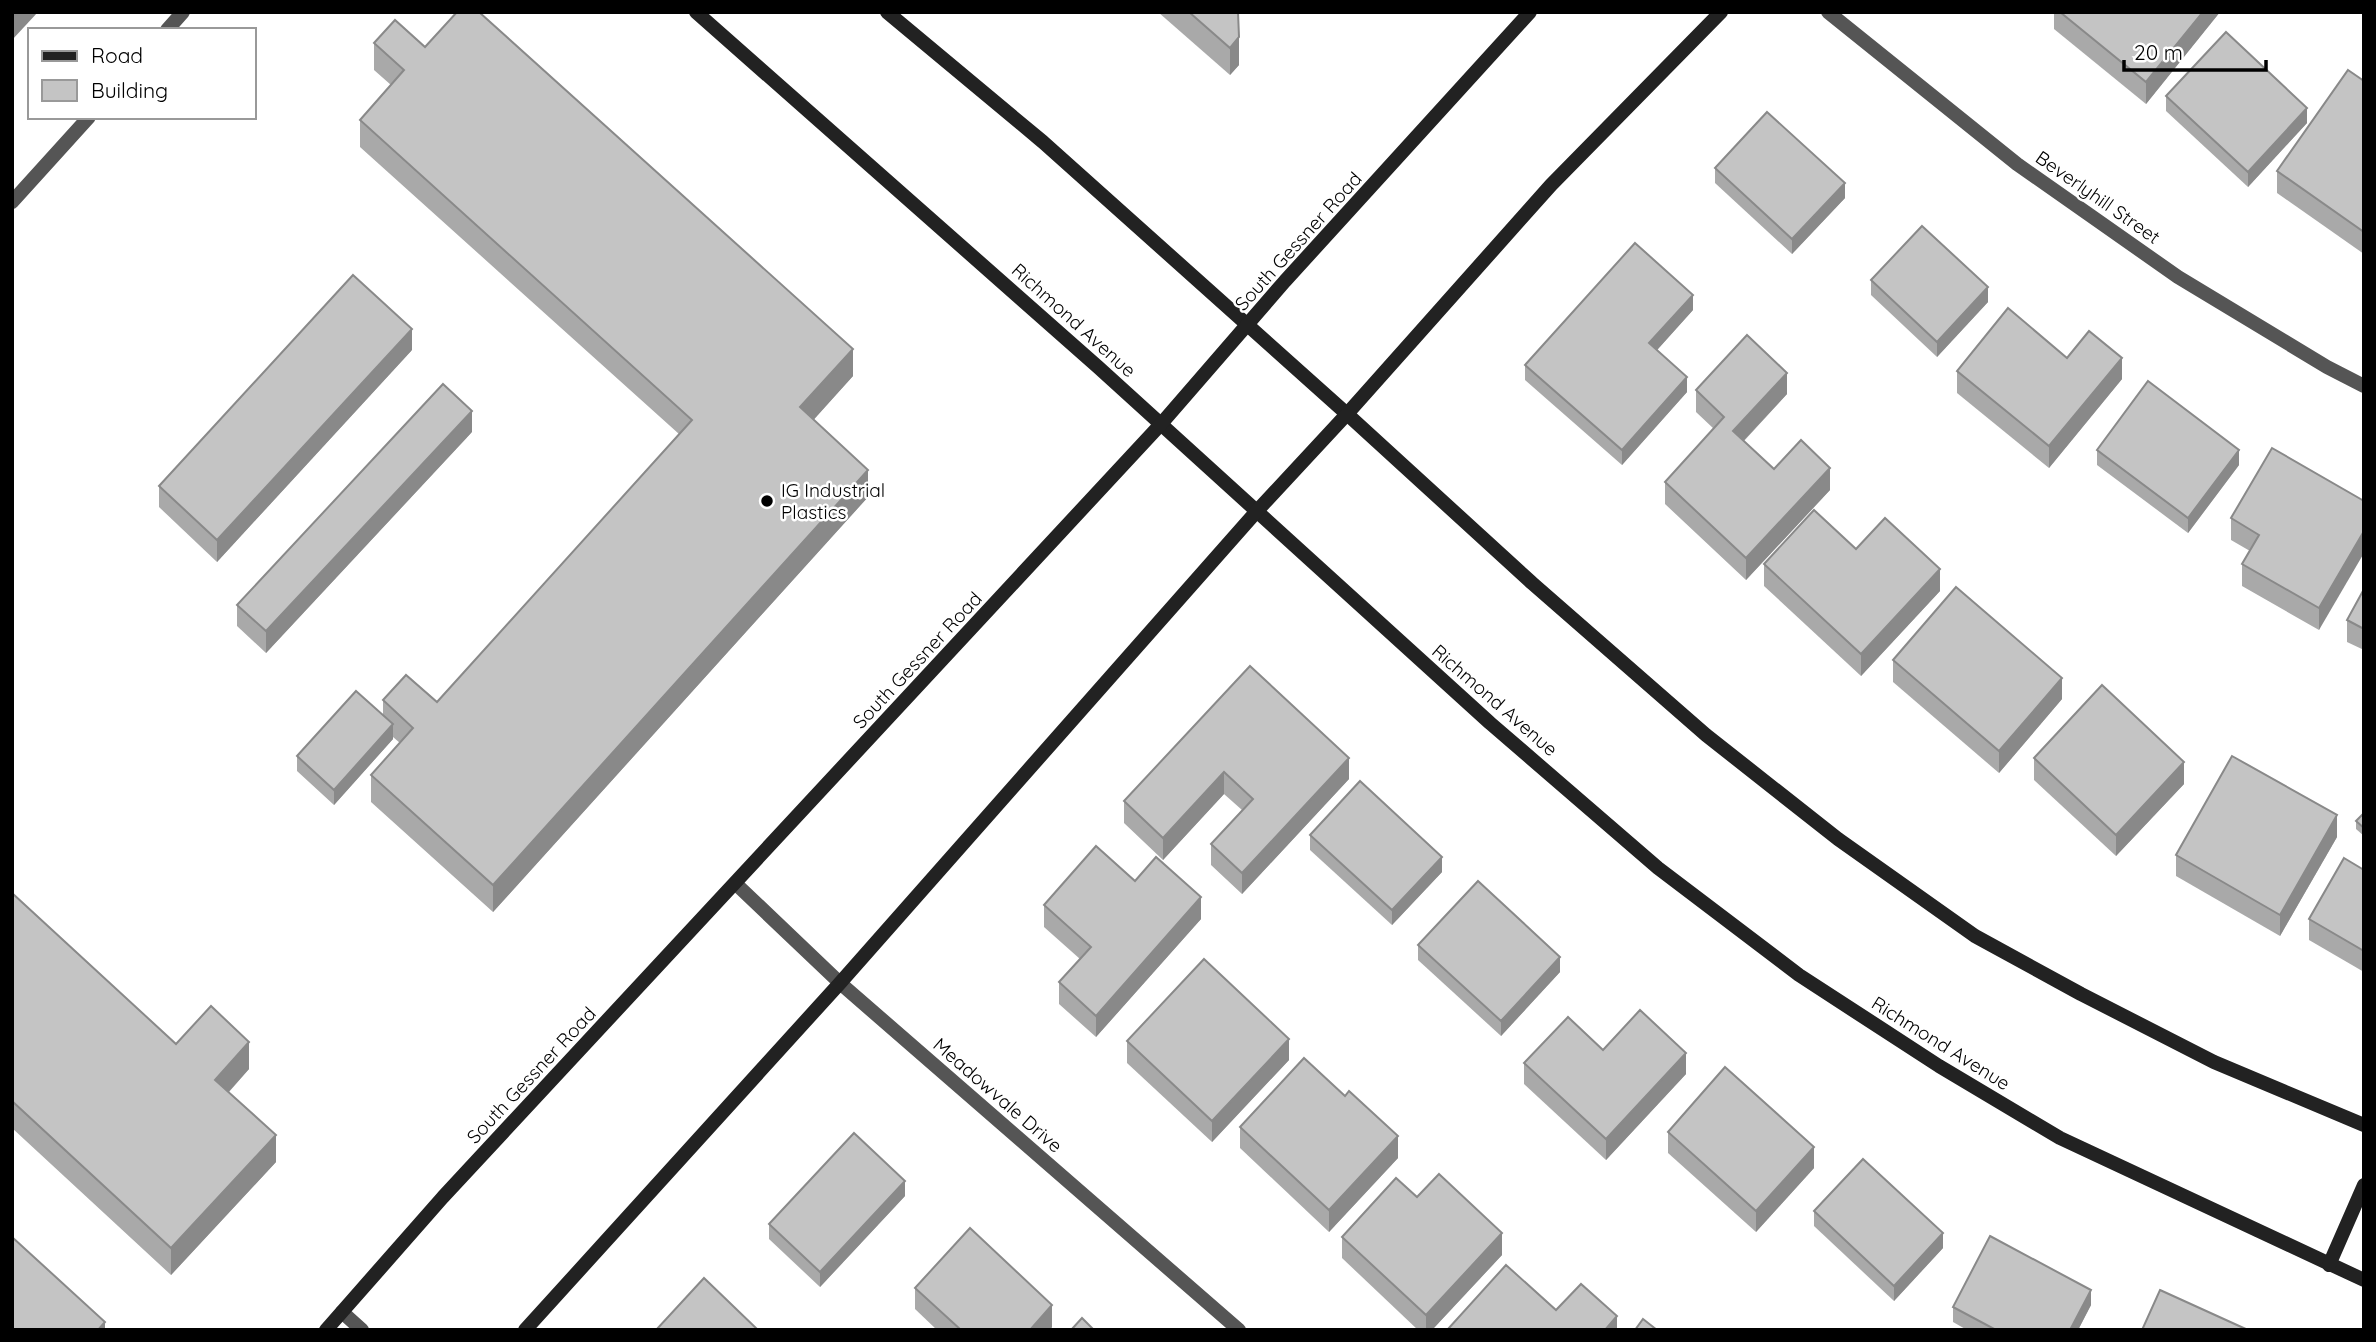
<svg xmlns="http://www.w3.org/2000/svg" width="2376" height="1342" font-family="Quicksand,sans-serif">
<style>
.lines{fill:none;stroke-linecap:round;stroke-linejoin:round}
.lane{stroke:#555;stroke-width:14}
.street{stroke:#555;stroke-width:14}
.secondary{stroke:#222;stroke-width:14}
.wall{fill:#a9a9a9}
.shaded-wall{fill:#898989}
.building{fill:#c4c4c4;stroke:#898989;stroke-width:2}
.poi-dot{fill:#000;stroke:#fff;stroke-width:2.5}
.labels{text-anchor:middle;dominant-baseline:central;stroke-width:5;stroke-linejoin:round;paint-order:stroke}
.street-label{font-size:19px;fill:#000;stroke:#fff}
.poi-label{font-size:19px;fill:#000;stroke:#fff;text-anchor:start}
</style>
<rect width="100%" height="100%" fill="#fff"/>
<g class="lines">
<g class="lane">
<polyline points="167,30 183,12"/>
<polyline points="12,202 89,117"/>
</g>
<g class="street">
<polyline points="1828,12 2017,164 2178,277 2327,367 2364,386"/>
<polyline points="736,884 840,983 1239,1330"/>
<polyline points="342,1312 362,1330"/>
</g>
<g class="secondary">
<polyline points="696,12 1098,367 1490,723 1658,868 1799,975 1939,1066 2060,1138 2364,1280"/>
<polyline points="887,12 1043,142 1347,414 1532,583 1706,735 1838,839 1975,936 2081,994 2214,1062 2364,1125"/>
<polyline points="2329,1265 2364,1185"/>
<polyline points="326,1330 443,1197 1161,424 1285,281 1530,12"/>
<polyline points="525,1330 840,983 1256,512 1347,414 1551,185 1721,12"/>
</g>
</g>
<g class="wall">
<polygon points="1158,12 1238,12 1239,65 1230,75"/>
<polygon points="2054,12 2220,12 2146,104 2054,29"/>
<polygon points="374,43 425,47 853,376 813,420 868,497 493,912 371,802 371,775 400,743 393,737 393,739 334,805 297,771 297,756 383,715 383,700 437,702 679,434 360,147 360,120 391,85 374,70"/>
<polygon points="2364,81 2364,254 2277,193 2277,171"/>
<polygon points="2166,96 2307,123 2248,187 2166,111"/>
<polygon points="1715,168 1845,198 1792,254 1715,183"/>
<polygon points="1871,280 1988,302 1937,357 1871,295"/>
<polygon points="1693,310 1657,350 1687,392 1622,465 1525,380 1525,365"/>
<polygon points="412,350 217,562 159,507 159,486"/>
<polygon points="2067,358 2122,379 2049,468 1957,393 1957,371"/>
<polygon points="1696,390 1787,394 1744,441 1774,469 1830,490 1746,580 1665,504 1665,482 1714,429 1696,412"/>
<polygon points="472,432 266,653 237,626 237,605"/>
<polygon points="2097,450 2239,465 2188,533 2097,465"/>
<polygon points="2364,501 2319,630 2242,586 2242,564 2250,551 2231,540 2231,518"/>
<polygon points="1764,564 1940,591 1861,676 1764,586"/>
<polygon points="2364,589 2364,650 2347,642 2347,620"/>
<polygon points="1893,660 2062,699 1999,773 1893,682"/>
<polygon points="1250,666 1349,779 1242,894 1211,865 1211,844 1242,810 1224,794 1163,860 1124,823 1124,801"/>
<polygon points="2034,758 2184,784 2116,856 2034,780"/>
<polygon points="2364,813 2364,836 2356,829 2356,821"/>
<polygon points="1310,835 1442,872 1392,925 1310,850"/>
<polygon points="2337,837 2280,936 2176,876 2176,855"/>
<polygon points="2364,870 2364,972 2309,940 2309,919"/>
<polygon points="1135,881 1201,919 1096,1037 1059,1004 1059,982 1080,959 1044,927 1044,905"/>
<polygon points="12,893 176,1044 249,1069 229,1092 276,1162 171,1275 12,1128"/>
<polygon points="1418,945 1560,972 1501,1036 1418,960"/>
<polygon points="1127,1041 1289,1060 1212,1142 1127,1063"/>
<polygon points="1524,1063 1686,1074 1606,1160 1524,1084"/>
<polygon points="1240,1127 1398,1158 1329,1232 1240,1148"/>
<polygon points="1668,1132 1814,1168 1756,1232 1668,1153"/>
<polygon points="905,1196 820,1287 769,1239 769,1224"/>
<polygon points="1417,1197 1502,1255 1432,1330 1418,1330 1342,1258 1342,1237"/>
<polygon points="1814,1211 1943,1248 1894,1301 1814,1226"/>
<polygon points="915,1288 1052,1327 1050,1330 937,1330 915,1309"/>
<polygon points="2091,1305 2078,1330 1967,1330 1953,1322 1953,1307"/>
</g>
<g class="shaded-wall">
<polygon points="13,12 38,12 12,40 12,13"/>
<polygon points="2203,12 2220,12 2146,104 2146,82"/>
<polygon points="1239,37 1239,65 1230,75 1230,48"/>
<polygon points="2307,108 2307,123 2248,187 2248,172"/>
<polygon points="1845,183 1845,198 1792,254 1792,239"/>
<polygon points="1988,287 1988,302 1937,357 1937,342"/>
<polygon points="1693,295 1693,310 1649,359 1649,343"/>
<polygon points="412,329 412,350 217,562 217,540"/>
<polygon points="853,349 853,376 800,435 800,407"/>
<polygon points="2122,358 2122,379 2049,468 2049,446"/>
<polygon points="1787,373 1787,394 1733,452 1733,431"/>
<polygon points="1687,377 1687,392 1622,465 1622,450"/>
<polygon points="472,411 472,432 266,653 266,631"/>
<polygon points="2239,450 2239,465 2188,533 2188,518"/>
<polygon points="1830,468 1830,490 1746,580 1746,558"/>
<polygon points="868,470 868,497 493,912 493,885"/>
<polygon points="2364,531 2364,553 2319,630 2319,608"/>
<polygon points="1940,569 1940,591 1861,676 1861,654"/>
<polygon points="2062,678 2062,699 1999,773 1999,751"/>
<polygon points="393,724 393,739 334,805 334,790"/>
<polygon points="1349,758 1349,779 1242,894 1242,873"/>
<polygon points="2184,762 2184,784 2116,856 2116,835"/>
<polygon points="1224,772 1224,794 1163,860 1163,838"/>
<polygon points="2337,815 2337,837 2280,936 2280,915"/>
<polygon points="1442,857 1442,872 1392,925 1392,910"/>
<polygon points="1201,897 1201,919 1096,1037 1096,1016"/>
<polygon points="1560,957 1560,972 1501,1036 1501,1021"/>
<polygon points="1289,1039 1289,1060 1212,1142 1212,1121"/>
<polygon points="249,1042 249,1069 215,1107 215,1080"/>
<polygon points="1686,1053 1686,1074 1606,1160 1606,1139"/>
<polygon points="276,1135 276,1162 171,1275 171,1248"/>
<polygon points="1398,1136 1398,1158 1329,1232 1329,1210"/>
<polygon points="1814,1147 1814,1168 1756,1232 1756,1211"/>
<polygon points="905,1181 905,1196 820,1287 820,1272"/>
<polygon points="1502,1233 1502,1255 1432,1330 1426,1330 1426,1315"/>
<polygon points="1943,1233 1943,1248 1894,1301 1894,1286"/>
<polygon points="2091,1290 2091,1305 2078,1330 2070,1330"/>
<polygon points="1052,1305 1052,1327 1050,1330 1030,1330"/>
<polygon points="1617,1316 1617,1330 1605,1330"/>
<polygon points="105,1322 105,1330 98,1330"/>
</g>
<g class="building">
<polygon points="457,12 479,12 853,349 800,407 868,470 493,885 371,775 413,728 383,700 406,675 437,702 692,420 360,120 404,70 374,43 395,20 425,47"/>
<polygon points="1189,12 1238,12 1239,37 1230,48"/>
<polygon points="2060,12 2203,12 2146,82"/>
<polygon points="2226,32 2307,108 2248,172 2166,96"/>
<polygon points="2348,70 2364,81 2364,232 2277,171"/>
<polygon points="1767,112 1845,183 1792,239 1715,168"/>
<polygon points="1922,226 1988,287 1937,342 1871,280"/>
<polygon points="1635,243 1693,295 1649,343 1687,377 1622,450 1525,365"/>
<polygon points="353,275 412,329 217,540 159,486"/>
<polygon points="2008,308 2067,358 2089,331 2122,358 2049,446 1957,371"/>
<polygon points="1747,335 1787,373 1733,431 1774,469 1801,440 1830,468 1746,558 1665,482 1724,417 1696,390"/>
<polygon points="2148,381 2239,450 2188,518 2097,450"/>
<polygon points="443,384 472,411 266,631 237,605"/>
<polygon points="2272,448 2364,501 2364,531 2319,608 2242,564 2259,535 2231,518"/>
<polygon points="1814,510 1856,549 1885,518 1940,569 1861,654 1764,564"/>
<polygon points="1956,587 2062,678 1999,751 1893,660"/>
<polygon points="2364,589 2364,629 2347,620"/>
<polygon points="1250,666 1349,758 1242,873 1211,844 1253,799 1224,772 1163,838 1124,801"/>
<polygon points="2102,685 2184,762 2116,835 2034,758"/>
<polygon points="356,691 393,724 334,790 297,756"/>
<polygon points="2232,756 2337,815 2280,915 2176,855"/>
<polygon points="1360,781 1442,857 1392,910 1310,835"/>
<polygon points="2364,813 2364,828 2356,821"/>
<polygon points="1096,846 1135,881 1156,857 1201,897 1096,1016 1059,982 1091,947 1044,905"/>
<polygon points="2344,858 2364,870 2364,951 2309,919"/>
<polygon points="1478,881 1560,957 1501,1021 1418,945"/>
<polygon points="12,893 176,1044 211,1006 249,1042 215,1080 276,1135 171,1248 12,1101"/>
<polygon points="1204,959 1289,1039 1212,1121 1127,1041"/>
<polygon points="1640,1010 1686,1053 1606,1139 1524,1063 1568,1017 1603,1050"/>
<polygon points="1304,1058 1345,1096 1349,1091 1398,1136 1329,1210 1240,1127"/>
<polygon points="1725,1067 1814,1147 1756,1211 1668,1132"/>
<polygon points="854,1133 905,1181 820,1272 769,1224"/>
<polygon points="1863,1159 1943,1233 1894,1286 1814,1211"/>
<polygon points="1439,1174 1502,1233 1426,1315 1342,1237 1396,1178 1417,1197"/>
<polygon points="970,1228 1052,1305 1030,1330 961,1330 915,1288"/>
<polygon points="1990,1236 2091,1290 2070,1330 1996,1330 1953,1307"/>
<polygon points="12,1237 105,1322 98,1330 12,1330"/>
<polygon points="1506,1265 1556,1310 1581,1284 1617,1316 1605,1330 1449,1330 1448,1329"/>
<polygon points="704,1278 758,1330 656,1330"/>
<polygon points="2160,1290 2248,1330 2142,1330"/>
<polygon points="1082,1318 1094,1330 1071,1330"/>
<polygon points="1643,1319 1657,1330 1635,1330"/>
</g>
<circle class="poi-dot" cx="767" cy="501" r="7"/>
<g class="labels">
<g class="street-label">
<text transform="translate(2098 197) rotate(35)">Beverlyhill Street</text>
<text transform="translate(1298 241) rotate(-48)">South Gessner Road</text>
<text transform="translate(1074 320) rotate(42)">Richmond Avenue</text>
<text transform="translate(917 660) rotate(-47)">South Gessner Road</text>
<text transform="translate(1495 700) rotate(41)">Richmond Avenue</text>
<text transform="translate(1941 1043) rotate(32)">Richmond Avenue</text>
<text transform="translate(531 1075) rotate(-47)">South Gessner Road</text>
<text transform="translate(998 1095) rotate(41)">Meadowvale Drive</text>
</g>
<g class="poi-label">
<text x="781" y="490">IG Industrial<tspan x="781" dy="22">Plastics</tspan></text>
</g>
</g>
<rect width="2376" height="1342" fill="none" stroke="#000000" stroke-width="28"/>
<rect x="28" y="28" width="228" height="91" fill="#ffffff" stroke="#999999" stroke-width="2"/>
<rect x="42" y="51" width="35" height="10" fill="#222222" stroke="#999999" stroke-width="2"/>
<text x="91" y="63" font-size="21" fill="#000000">Road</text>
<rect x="42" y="80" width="35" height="21" fill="#c4c4c4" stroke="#999999" stroke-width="2"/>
<text x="91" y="98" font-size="21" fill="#000000">Building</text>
<path d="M2124 60v10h142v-10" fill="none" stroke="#000000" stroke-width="3.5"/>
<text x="2134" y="60" font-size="21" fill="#000000" stroke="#ffffff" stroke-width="5" paint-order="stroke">20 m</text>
</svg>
